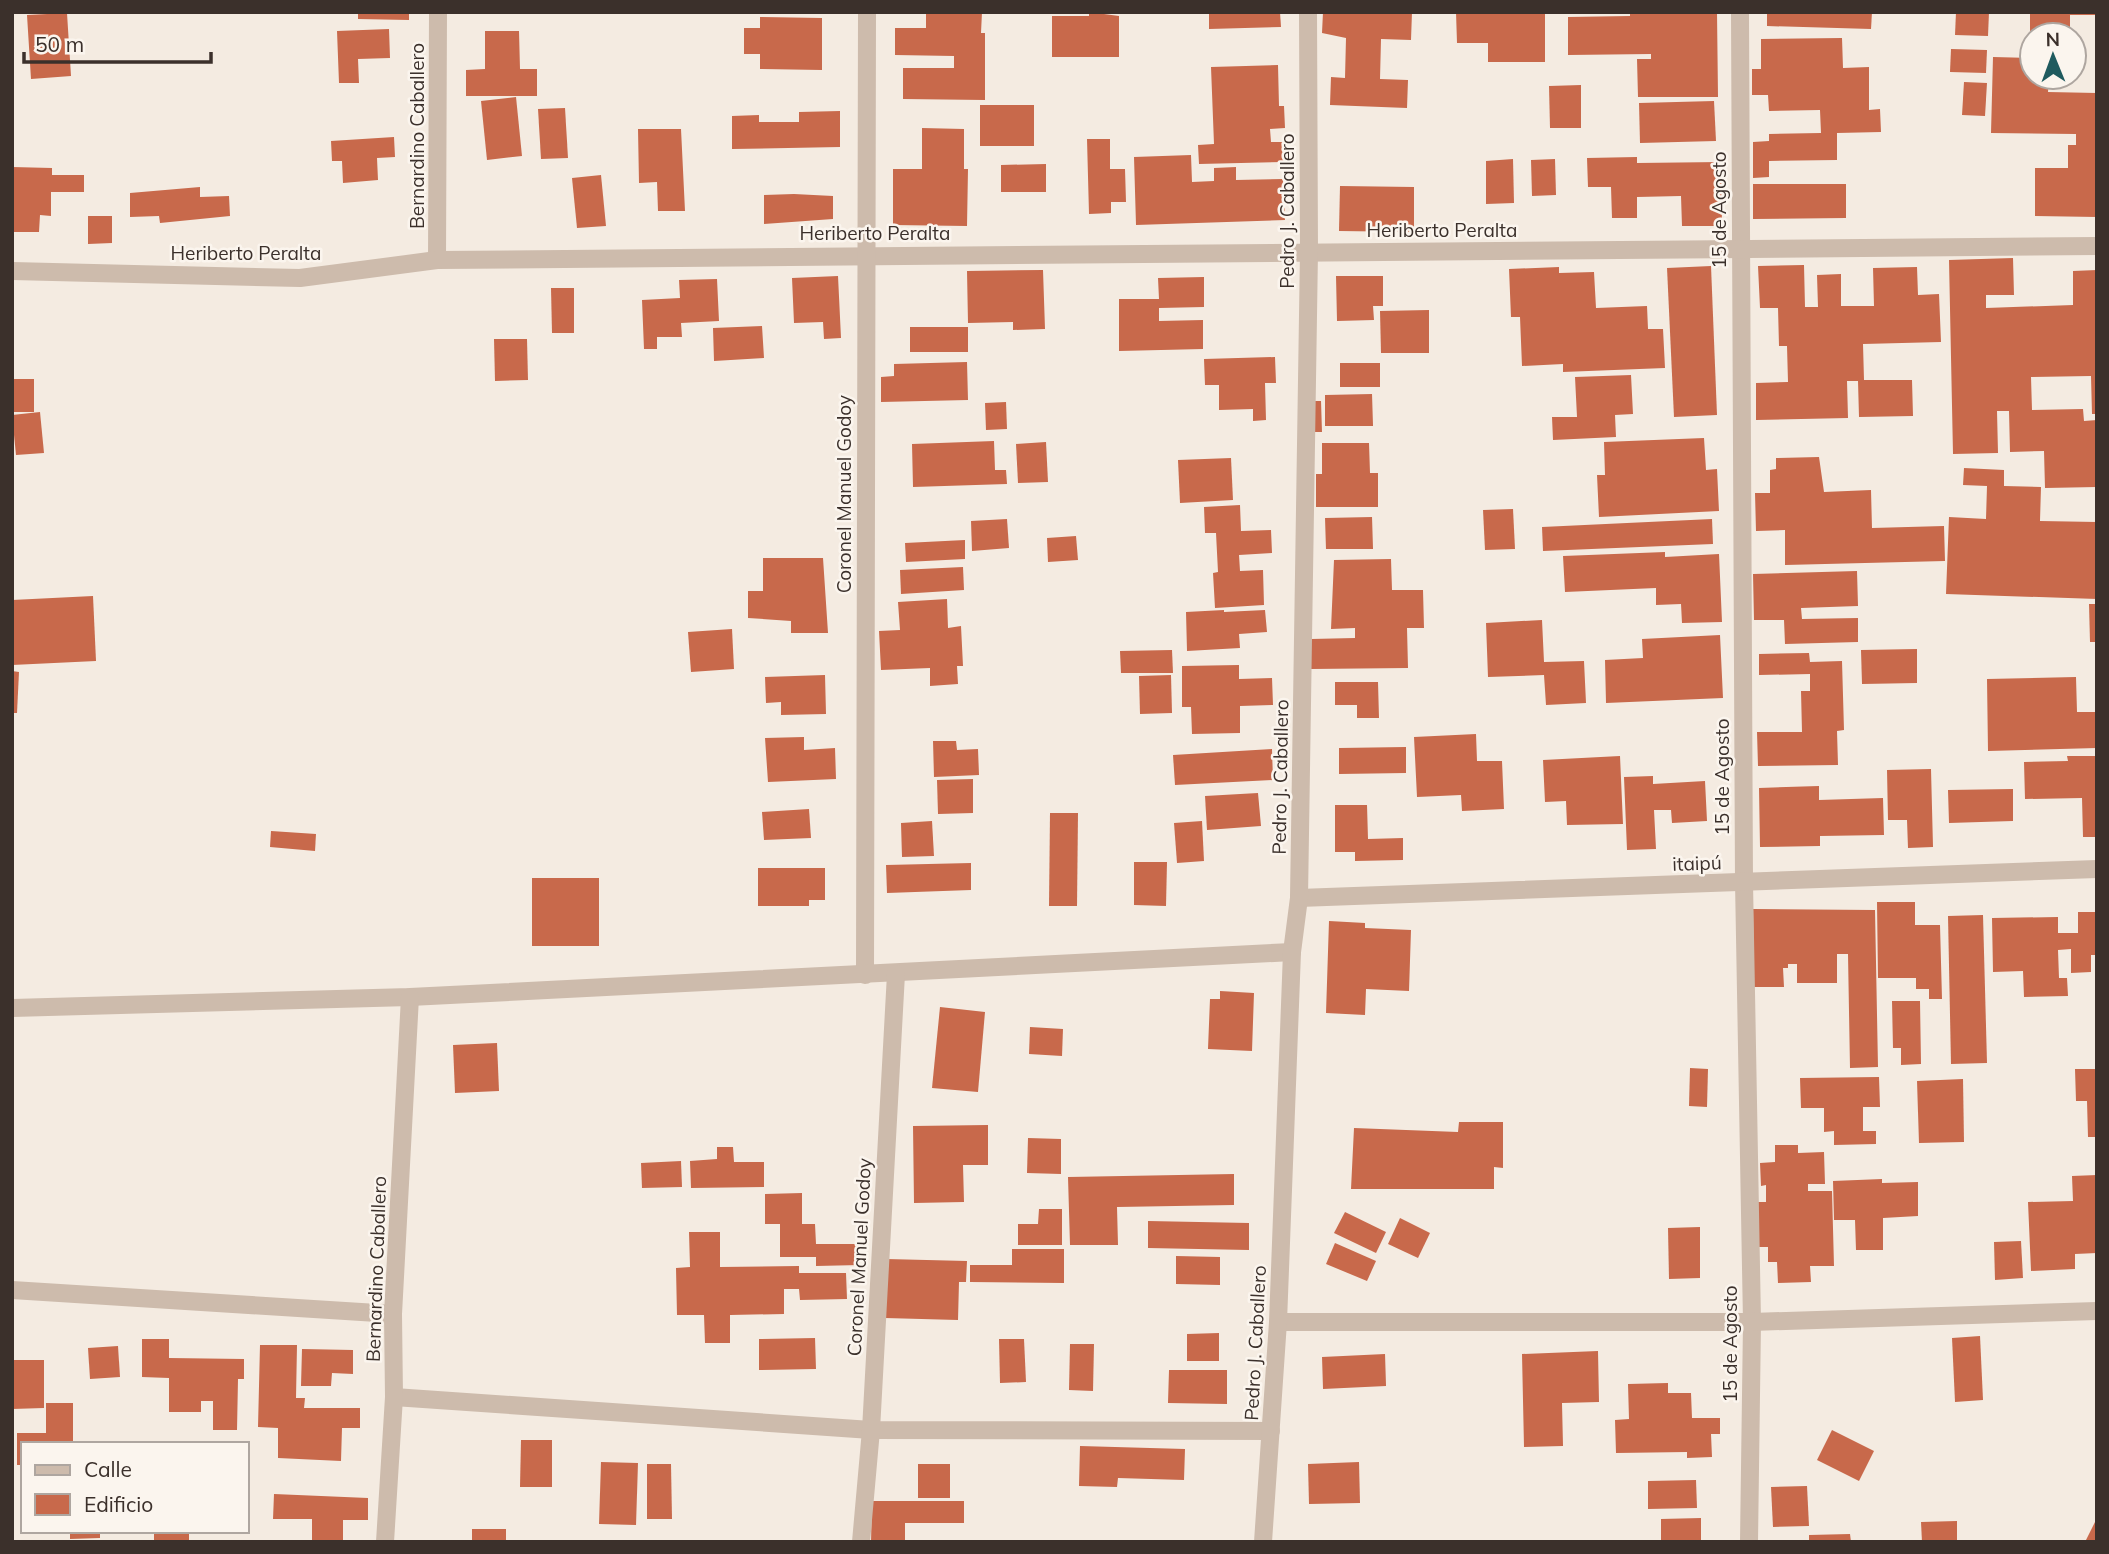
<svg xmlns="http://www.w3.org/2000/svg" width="2109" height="1554" font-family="Mulish,sans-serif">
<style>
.building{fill:#c8694b}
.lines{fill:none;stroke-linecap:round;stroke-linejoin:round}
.minor{stroke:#cdbbac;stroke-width:18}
.labels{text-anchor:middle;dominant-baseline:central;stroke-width:5;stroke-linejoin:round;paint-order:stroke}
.street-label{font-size:19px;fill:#3b302b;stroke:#fbf5ee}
</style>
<rect width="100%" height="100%" fill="#f4ebe1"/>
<g class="building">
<polygon points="358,12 409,12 409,20 358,19"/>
<polygon points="926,12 982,12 981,33 985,33 985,100 903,99 903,68 954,68 954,56 895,55 895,28 926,28"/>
<polygon points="1089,12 1119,16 1119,57 1052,57 1052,16 1089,16"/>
<polygon points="1209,12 1280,12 1281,27 1209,29"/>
<polygon points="1323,12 1412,12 1411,40 1381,39 1380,79 1408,80 1407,108 1330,105 1331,77 1345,78 1346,38 1322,33"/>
<polygon points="1456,12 1545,12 1545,62 1488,62 1488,43 1457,43"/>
<polygon points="1630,12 1717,12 1718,97 1638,97 1637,59 1651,59 1651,54 1568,55 1568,17 1630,16"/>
<polygon points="1767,12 1872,12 1871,29 1767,26"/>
<polygon points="1956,12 1989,12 1988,36 1955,35"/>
<polygon points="2030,12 2097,12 2097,15 2070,15 2070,35 2030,35"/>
<polygon points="67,13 71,76 31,79 27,15"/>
<polygon points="760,17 822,18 822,70 760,69 760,54 744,54 744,28 760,28"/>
<polygon points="389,29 390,58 358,59 359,83 339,83 337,31"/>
<polygon points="485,31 519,31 520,69 537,69 537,96 466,96 466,70 485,69"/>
<polygon points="1842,38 1843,68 1869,67 1869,110 1880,109 1881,132 1837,133 1837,160 1769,161 1769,177 1753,178 1753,142 1769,141 1769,134 1821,133 1820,110 1769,111 1768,95 1752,95 1752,69 1761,69 1761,39"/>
<polygon points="1951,49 1987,50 1986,73 1950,72"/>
<polygon points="1993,57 2032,58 2032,77 2049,77 2048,92 2097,93 2097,217 2035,216 2035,168 2068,168 2068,145 2076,145 2076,134 1991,133"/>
<polygon points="1278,65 1279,106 1284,106 1285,128 1270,129 1271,142 1283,142 1284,162 1199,164 1198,145 1214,144 1211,67"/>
<polygon points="1964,82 1987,83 1985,116 1962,115"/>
<polygon points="1581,85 1581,128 1550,128 1549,86"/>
<polygon points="516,97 522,156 487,160 481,101"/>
<polygon points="1714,101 1716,141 1640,143 1639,103"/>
<rect x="980" y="105" width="54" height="41"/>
<polygon points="565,108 568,158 541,159 538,109"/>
<polygon points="840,111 840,147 732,149 732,116 759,115 759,122 799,122 799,112"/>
<polygon points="922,128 964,129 964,169 968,169 967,226 893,225 893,169 922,169"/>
<polygon points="638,129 681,129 685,211 658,211 657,182 639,183"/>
<polygon points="394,137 395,157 377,158 378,180 343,183 342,161 332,161 331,141"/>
<polygon points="1087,139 1110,139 1110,169 1125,169 1126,202 1111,202 1111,213 1089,214"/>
<polygon points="1191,155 1192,182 1214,181 1214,168 1236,167 1236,180 1283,179 1285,220 1136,225 1134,157"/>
<polygon points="1637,157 1637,163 1721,162 1722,226 1682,226 1681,196 1637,197 1637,218 1612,218 1611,187 1588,187 1587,158"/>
<polygon points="1513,159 1514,203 1486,204 1486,161"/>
<polygon points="1555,159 1556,195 1532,196 1531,160"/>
<polygon points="1046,164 1046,192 1001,192 1001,165"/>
<polygon points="12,167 52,168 52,175 84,175 84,192 51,192 51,216 40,215 39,232 12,232"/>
<polygon points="601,175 606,226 577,228 572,178"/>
<polygon points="1753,184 1846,184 1846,218 1753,219"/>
<polygon points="1340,186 1414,187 1414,232 1339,231"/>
<polygon points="200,187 200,197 229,196 230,216 160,223 159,216 130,217 130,193"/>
<polygon points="794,194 833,196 833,219 764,224 764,195"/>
<polygon points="88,216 112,216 112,243 88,244"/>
<polygon points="2013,258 2014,295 1986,295 1986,308 2073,305 2073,271 2097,270 2097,414 2092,414 2091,376 2031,377 2032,410 2083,409 2084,421 2097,420 2097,487 2045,488 2044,451 2010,452 2009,411 1997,411 1998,453 1953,454 1949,260"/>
<polygon points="1804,265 1805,307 1818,307 1817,275 1841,274 1841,306 1874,306 1873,268 1917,267 1918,295 1939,294 1941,342 1863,344 1864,380 1912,380 1913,416 1859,417 1858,381 1847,381 1848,418 1756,420 1756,383 1788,382 1787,346 1779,346 1778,308 1760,308 1758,266"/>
<polygon points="1711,266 1717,415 1674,417 1667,268"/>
<polygon points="1559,267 1559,273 1594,272 1596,308 1647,306 1648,329 1663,329 1665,368 1563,372 1563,364 1522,366 1520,317 1511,317 1509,269"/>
<polygon points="1043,270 1045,329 1013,330 1013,322 968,323 967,271"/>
<polygon points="838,276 841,338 824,339 823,322 794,323 792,278"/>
<polygon points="1336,276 1383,276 1383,306 1373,306 1374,320 1337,321"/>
<polygon points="1204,277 1204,307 1159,308 1159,321 1203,320 1203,349 1119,351 1119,299 1159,299 1158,278"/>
<polygon points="717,279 719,321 681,323 682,337 657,337 657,349 644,349 642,300 680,298 679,280"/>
<polygon points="551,288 574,288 574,333 552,333"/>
<polygon points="1429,310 1429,353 1381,353 1380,311"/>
<polygon points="762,326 764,358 714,361 713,328"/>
<rect x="910" y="327" width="58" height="25"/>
<polygon points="494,339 527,339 528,380 495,381"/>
<polygon points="1275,357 1276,383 1265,383 1266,420 1253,421 1253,409 1219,410 1219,385 1205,385 1204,359"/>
<polygon points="967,362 968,400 881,402 881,377 894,376 894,364"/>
<rect x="1340" y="363" width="40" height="24"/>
<polygon points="1631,375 1633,414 1615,415 1616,437 1553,440 1552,417 1577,417 1575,377"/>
<rect x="12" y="379" width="22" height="33"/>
<polygon points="1372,394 1373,426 1325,426 1325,395"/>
<polygon points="1312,401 1321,401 1322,432 1312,432"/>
<polygon points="1006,402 1007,429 986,430 985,403"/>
<polygon points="40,412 44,453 16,455 12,415"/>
<polygon points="1704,438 1706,470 1717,469 1719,511 1599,517 1597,475 1605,475 1604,442"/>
<polygon points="994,441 995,470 1006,470 1007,484 913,487 912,444"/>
<polygon points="1046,442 1048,482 1018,483 1016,444"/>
<polygon points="1322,443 1369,443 1370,473 1378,473 1378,507 1316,507 1316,474 1322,474"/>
<polygon points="1819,457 1824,492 1871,490 1872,528 1944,526 1945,561 1785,565 1785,530 1756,531 1755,493 1770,493 1770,470 1776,469 1776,458"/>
<polygon points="1231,458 1233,500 1180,503 1178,460"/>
<polygon points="1964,468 2004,470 2004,486 2041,487 2040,521 2097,522 2097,599 1946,594 1949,517 1986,519 1987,486 1963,485"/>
<polygon points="1240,505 1241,531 1271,530 1272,553 1239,555 1240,571 1263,570 1264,605 1215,608 1213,573 1218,572 1216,533 1205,533 1204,507"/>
<polygon points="1513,509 1515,549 1485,550 1483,510"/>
<polygon points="1372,517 1373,549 1326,549 1325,518"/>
<polygon points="1007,519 1009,548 972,551 971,521"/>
<polygon points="1712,519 1713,544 1543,551 1542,527"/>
<polygon points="1076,536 1078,560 1048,562 1047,538"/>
<polygon points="965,540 965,559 906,562 905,543"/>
<polygon points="1665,552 1665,557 1719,554 1722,622 1682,623 1681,604 1656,605 1656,588 1565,592 1563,556"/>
<polygon points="763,558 823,558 828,633 791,633 791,621 748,618 748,591 763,591"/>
<polygon points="1391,559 1392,590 1423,590 1424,628 1407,628 1408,668 1311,669 1311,639 1355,638 1355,628 1331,629 1334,560"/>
<polygon points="963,567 964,590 901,594 900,570"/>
<polygon points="1857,571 1858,606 1801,608 1802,619 1858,618 1858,642 1785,644 1784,620 1754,620 1753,574"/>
<polygon points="93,596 96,661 12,665 12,600"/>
<polygon points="947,599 948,628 961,626 963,666 957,666 958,684 930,686 930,668 881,670 879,631 900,630 898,602"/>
<polygon points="2089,604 2097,604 2097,642 2090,642"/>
<polygon points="1224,610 1224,612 1265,610 1267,632 1239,634 1240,648 1187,651 1186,612"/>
<polygon points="1542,620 1544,662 1584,661 1586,703 1546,705 1544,675 1488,677 1486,623"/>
<polygon points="732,629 734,669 691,672 688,632"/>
<polygon points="1720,635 1723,698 1606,703 1605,660 1643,658 1642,639"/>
<polygon points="1917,649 1917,683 1862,684 1861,650"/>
<polygon points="1172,650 1173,673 1121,673 1120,651"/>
<polygon points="1809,653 1810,662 1842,661 1844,730 1837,731 1838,765 1758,766 1757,732 1802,732 1801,691 1810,691 1810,674 1759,675 1759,654"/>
<polygon points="1239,665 1239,679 1272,678 1273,705 1240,706 1240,733 1192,734 1191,707 1182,707 1182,666"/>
<polygon points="12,671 19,672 17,713 12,713"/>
<polygon points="825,675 826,714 781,715 781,702 766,703 765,677"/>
<polygon points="1171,675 1172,713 1140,714 1139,676"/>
<polygon points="2076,677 2077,712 2097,712 2097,748 1988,751 1987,679"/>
<polygon points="1335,682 1378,682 1379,718 1357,718 1357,705 1335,705"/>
<polygon points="1476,734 1477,761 1502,761 1504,809 1462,811 1461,795 1417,797 1414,737"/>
<polygon points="804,737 804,750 835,748 836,779 768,782 765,738"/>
<polygon points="933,741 956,741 957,750 978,749 979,775 934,777"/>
<polygon points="1406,747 1406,773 1339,774 1339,748"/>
<polygon points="1272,749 1273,780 1175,785 1173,755"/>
<polygon points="1620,756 1623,824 1567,825 1566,801 1545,802 1543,760"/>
<polygon points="2067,756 2097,756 2097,837 2083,837 2082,798 2025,799 2024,762 2068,761"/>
<polygon points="1931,769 1933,847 1908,848 1907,820 1888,820 1887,770"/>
<polygon points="1653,776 1653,784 1705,781 1707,821 1672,823 1671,810 1654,810 1656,849 1627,850 1624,777"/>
<polygon points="973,779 973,813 938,814 937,780"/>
<polygon points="1819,786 1819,800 1883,798 1884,835 1820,836 1820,846 1760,847 1759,788"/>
<polygon points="2013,789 2013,821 1949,823 1948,790"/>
<polygon points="1258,793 1261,826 1207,830 1205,796"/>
<polygon points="1335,805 1367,805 1368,839 1403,838 1403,860 1355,861 1355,852 1335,852"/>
<polygon points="809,809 811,838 764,840 762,812"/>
<polygon points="1050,813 1078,813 1077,906 1049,906"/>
<polygon points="932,821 934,856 902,857 901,823"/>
<polygon points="1202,821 1204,861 1177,863 1174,823"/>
<polygon points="271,831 316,834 315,851 270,847"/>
<polygon points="1134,862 1167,862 1166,906 1134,905"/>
<polygon points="971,863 971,890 887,893 886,865"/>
<polygon points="758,868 825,868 825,900 809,900 809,906 758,906"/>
<rect x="532" y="878" width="67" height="68"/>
<polygon points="1877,902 1915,902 1915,925 1940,925 1942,999 1929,999 1929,989 1916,989 1916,978 1878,978"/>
<polygon points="1753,909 1875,910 1878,1067 1850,1068 1848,954 1837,954 1837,983 1797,983 1797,964 1788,964 1788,968 1783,968 1784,987 1754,987"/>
<polygon points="2078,912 2097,912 2097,955 2091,955 2091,972 2071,973 2071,949 2058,950 2059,978 2067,978 2068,996 2024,997 2023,971 1993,972 1992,918 2058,917 2058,933 2078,933"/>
<polygon points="1983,915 1987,1063 1951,1064 1948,916"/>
<polygon points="1329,921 1365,923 1365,928 1411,930 1409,991 1366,989 1365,1015 1326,1013"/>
<polygon points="1220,991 1254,993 1252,1051 1208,1049 1210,999 1220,999"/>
<polygon points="1892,1001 1920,1001 1921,1064 1901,1065 1901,1048 1893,1048"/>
<polygon points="940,1007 985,1012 978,1092 932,1088"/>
<polygon points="1030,1027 1063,1029 1062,1056 1029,1054"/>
<polygon points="497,1043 499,1091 455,1093 453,1045"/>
<polygon points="1690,1068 1708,1069 1707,1107 1689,1106"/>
<polygon points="2075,1069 2097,1069 2097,1137 2088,1137 2087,1101 2076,1101"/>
<polygon points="1879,1077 1880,1107 1863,1107 1863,1131 1876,1131 1876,1144 1834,1145 1834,1131 1824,1132 1824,1108 1801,1108 1800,1078"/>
<polygon points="1963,1079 1964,1142 1919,1143 1917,1081"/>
<polygon points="1459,1122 1503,1122 1503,1168 1494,1167 1494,1189 1351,1189 1354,1128 1458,1132"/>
<polygon points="988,1125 988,1165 963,1165 964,1202 914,1203 913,1126"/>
<polygon points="1028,1138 1061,1139 1061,1174 1027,1173"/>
<polygon points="1775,1145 1798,1145 1798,1153 1824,1152 1825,1184 1808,1184 1808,1191 1832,1191 1834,1266 1810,1266 1811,1282 1778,1283 1777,1262 1768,1262 1768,1247 1754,1247 1753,1202 1766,1202 1766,1185 1761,1186 1760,1163 1775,1162"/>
<polygon points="717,1147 733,1147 734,1162 764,1162 764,1187 691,1188 690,1161 717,1159"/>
<polygon points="681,1161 682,1187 642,1188 641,1163"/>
<polygon points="1234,1174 1234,1205 1117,1207 1118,1245 1070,1245 1068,1177"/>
<polygon points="2097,1175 2097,1253 2075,1254 2075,1269 2031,1271 2028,1202 2073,1201 2072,1176"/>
<polygon points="1882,1179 1882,1183 1918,1182 1918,1216 1883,1218 1883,1250 1856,1250 1855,1220 1834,1220 1833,1181"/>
<polygon points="802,1193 802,1224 815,1224 816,1244 859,1244 860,1265 816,1266 816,1257 780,1257 780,1224 765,1224 765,1194"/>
<polygon points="1039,1209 1062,1209 1062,1245 1018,1245 1018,1224 1038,1224"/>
<polygon points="1345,1212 1386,1232 1376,1253 1334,1233"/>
<polygon points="1400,1218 1430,1233 1418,1258 1388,1244"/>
<polygon points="1148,1221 1249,1223 1249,1250 1148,1248"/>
<polygon points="1700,1227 1700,1278 1669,1279 1668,1228"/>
<polygon points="689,1232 720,1232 720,1267 799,1266 799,1273 846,1273 847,1299 800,1300 799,1289 784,1289 784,1314 730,1315 730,1343 705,1343 704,1315 677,1315 676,1268 690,1267"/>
<polygon points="2021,1241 2023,1278 1995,1280 1994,1242"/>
<polygon points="1335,1243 1376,1261 1367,1281 1326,1264"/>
<polygon points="1012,1249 1064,1249 1064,1283 970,1282 970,1265 1012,1265"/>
<polygon points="1176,1256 1220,1257 1220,1285 1176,1284"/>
<polygon points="886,1259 967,1261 966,1282 959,1282 958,1320 885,1318"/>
<polygon points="1219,1333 1219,1361 1187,1361 1187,1334"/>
<polygon points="1980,1336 1983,1400 1955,1402 1952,1338"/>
<polygon points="815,1338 816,1369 759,1370 759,1339"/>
<polygon points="142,1339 169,1339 169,1358 244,1359 244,1379 238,1379 237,1430 213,1430 213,1401 201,1401 201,1412 169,1412 169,1378 142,1377"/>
<polygon points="999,1339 1024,1339 1026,1382 1000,1383"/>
<polygon points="1070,1344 1094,1344 1093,1391 1069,1390"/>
<polygon points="260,1345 297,1345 296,1398 305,1398 304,1408 360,1408 360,1428 342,1428 341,1461 278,1458 278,1428 258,1427"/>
<polygon points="118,1346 120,1377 90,1379 88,1348"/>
<polygon points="302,1349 353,1350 353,1374 332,1373 331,1386 301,1386"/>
<polygon points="1598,1351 1599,1402 1562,1403 1563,1446 1524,1447 1522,1354"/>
<polygon points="1385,1354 1386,1386 1323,1389 1322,1357"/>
<polygon points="12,1360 44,1360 44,1408 12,1409"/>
<polygon points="1169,1370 1227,1370 1227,1404 1168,1403"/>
<polygon points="1668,1383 1668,1393 1691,1393 1692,1418 1720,1418 1720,1434 1711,1434 1712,1457 1687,1458 1687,1452 1616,1453 1615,1420 1629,1419 1628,1384"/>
<polygon points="46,1403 73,1403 73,1444 23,1444 23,1465 17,1465 17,1433 46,1433"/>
<polygon points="1832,1430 1874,1451 1859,1481 1817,1460"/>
<polygon points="521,1440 552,1440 552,1487 520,1487"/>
<polygon points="1080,1446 1185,1449 1184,1480 1118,1478 1117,1487 1079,1486"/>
<polygon points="601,1462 638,1463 636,1525 599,1524"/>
<polygon points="1359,1462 1360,1503 1309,1504 1308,1464"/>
<polygon points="647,1464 671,1464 672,1519 647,1519"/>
<rect x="918" y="1464" width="32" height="34"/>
<polygon points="1696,1480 1697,1508 1648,1509 1648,1481"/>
<polygon points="1807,1486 1809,1526 1773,1527 1771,1487"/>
<polygon points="274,1494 368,1498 368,1520 343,1520 343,1542 312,1542 312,1519 273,1519"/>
<polygon points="872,1501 964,1501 964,1523 905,1523 905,1542 871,1542"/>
<polygon points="1701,1518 1701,1541 1661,1542 1661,1519"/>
<polygon points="2097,1518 2097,1542 2085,1542"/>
<polygon points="1957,1521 1957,1541 1922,1542 1921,1522"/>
<rect x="472" y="1529" width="34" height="13"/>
<polygon points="70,1531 100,1531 100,1538 70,1539"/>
<rect x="154" y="1531" width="35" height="11"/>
<polygon points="1850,1534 1851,1542 1809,1542 1809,1535"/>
</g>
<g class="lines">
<g class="minor">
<polyline points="1740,12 1744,882 1752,1322 1749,1542"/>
<polyline points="437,260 438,12"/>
<polyline points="12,271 300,278 437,260 2097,246"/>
<polyline points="1299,898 2097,869"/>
<polyline points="865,975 867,12"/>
<polyline points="12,1008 410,997 1292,952"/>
<polyline points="12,1290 393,1314"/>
<polyline points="1278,1322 1752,1322 2097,1311"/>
<polyline points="394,1397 871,1430 1271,1431"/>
<polyline points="385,1542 394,1397 393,1314 410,997"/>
<polyline points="861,1542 871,1430 896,974"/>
<polyline points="1263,1542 1278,1322 1292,952 1299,898 1309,251 1308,12"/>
</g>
</g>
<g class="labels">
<g class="street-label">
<text transform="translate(417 136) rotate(-90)">Bernardino Caballero</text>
<text transform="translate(1719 210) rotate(-90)">15 de Agosto</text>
<text transform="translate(1287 211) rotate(-90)">Pedro J. Caballero</text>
<text x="1442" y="230">Heriberto Peralta</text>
<text x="875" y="233">Heriberto Peralta</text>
<text x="246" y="253">Heriberto Peralta</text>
<text transform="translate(844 494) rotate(-90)">Coronel Manuel Godoy</text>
<text transform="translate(1280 777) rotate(-89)">Pedro J. Caballero</text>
<text transform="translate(1722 777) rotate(-90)">15 de Agosto</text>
<text transform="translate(1697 863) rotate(-2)">itaipú</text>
<text transform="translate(859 1257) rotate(-87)">Coronel Manuel Godoy</text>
<text transform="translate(376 1269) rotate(-88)">Bernardino Caballero</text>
<text transform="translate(1255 1343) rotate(-87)">Pedro J. Caballero</text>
<text transform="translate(1730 1344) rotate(-90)">15 de Agosto</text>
</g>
</g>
<rect width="2109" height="1554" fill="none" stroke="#3b302b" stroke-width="28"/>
<rect x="21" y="1442" width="228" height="91" fill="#fbf5ee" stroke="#aea6a0" stroke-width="2"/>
<rect x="35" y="1465" width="35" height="10" fill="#cdbbac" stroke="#aea6a0" stroke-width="2"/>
<text x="84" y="1477" font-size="21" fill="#3b302b">Calle</text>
<rect x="35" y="1494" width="35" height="21" fill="#c8694b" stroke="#aea6a0" stroke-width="2"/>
<text x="84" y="1512" font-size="21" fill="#3b302b">Edificio</text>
<g transform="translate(2053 56) rotate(359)"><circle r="33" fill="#fbf5ee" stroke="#aea6a0" stroke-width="2"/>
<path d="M0-5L12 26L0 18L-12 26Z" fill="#1f5a5e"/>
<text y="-10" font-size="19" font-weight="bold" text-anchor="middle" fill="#3b302b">N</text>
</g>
<path d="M24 52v10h187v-10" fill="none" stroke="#3b302b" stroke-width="3.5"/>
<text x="35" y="52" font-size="21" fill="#3b302b" stroke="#fbf5ee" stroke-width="5" paint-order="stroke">50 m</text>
</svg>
